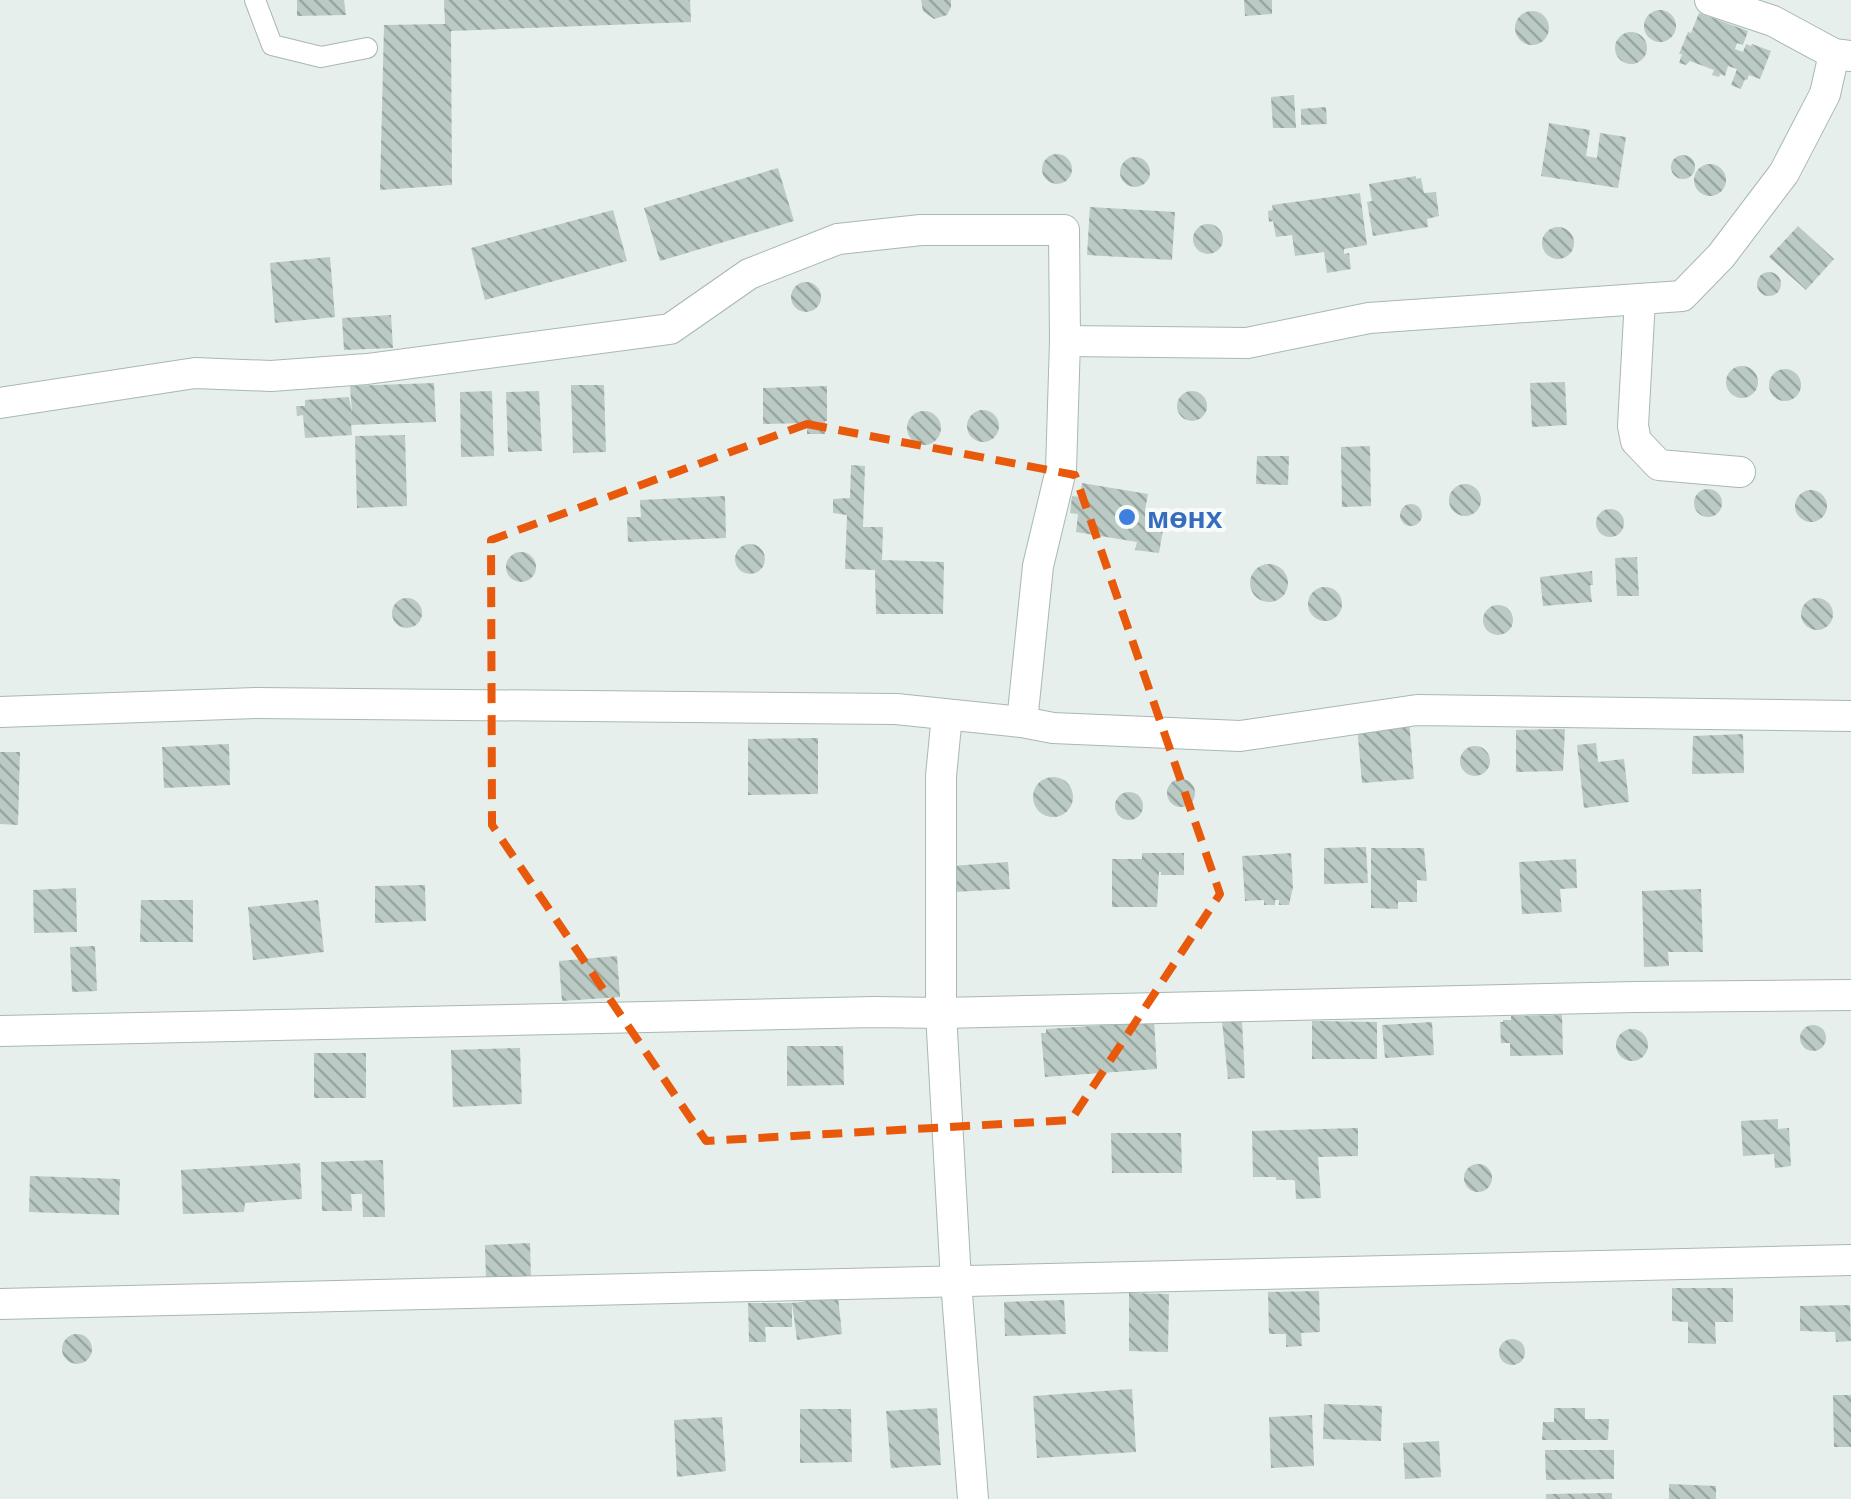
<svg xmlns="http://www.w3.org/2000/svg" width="1851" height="1499" font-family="Helvetica,sans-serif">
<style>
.building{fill:url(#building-back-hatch)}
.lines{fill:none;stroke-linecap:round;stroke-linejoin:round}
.lane-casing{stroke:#a8b8b2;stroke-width:22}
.street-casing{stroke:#a8b8b2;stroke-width:32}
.lane{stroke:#fff;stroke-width:20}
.street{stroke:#fff;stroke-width:30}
.marked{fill:none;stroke:#e8590c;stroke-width:8;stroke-dasharray:20 12;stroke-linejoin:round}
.shop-dot{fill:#3f7fe0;stroke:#f7fbf9;stroke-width:4}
.labels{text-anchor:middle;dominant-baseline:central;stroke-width:8;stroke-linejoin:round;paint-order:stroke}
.shop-label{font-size:30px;font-weight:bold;fill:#366cbe;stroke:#f7fbf9;text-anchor:start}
</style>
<defs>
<pattern id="building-back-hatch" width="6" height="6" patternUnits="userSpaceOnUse" patternTransform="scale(2.5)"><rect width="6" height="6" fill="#bbcac4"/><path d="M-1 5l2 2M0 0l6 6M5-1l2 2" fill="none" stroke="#98a6a0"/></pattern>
</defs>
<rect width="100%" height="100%" fill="#e6efeb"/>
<g class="building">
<polygon points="297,0 344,0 346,15 297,16"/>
<polygon points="444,0 690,0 691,22 451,31 452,185 380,190 384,25 445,24"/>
<polygon points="921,0 951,0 951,7 947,15 934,19 923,11"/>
<polygon points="1244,0 1272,0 1272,14 1245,16"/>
<circle cx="1660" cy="26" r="16"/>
<circle cx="1532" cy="28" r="17"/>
<polygon points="1699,13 1748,31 1743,45 1737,43 1735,49 1743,52 1746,44 1751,46 1752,44 1771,51 1760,79 1749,75 1747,80 1745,79 1741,89 1731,85 1737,69 1728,66 1725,76 1720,74 1719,77 1712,75 1714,70 1690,61 1686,65 1679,63 1682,54 1679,54 1688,32 1691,33"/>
<circle cx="1631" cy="48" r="16"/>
<polygon points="1294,95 1296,128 1273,128 1271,97"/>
<polygon points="1326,107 1327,124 1301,125 1301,109"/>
<polygon points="1549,123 1590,130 1586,156 1597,158 1600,133 1626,137 1618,188 1541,176"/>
<circle cx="1057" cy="169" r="15"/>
<circle cx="1683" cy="167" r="12"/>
<circle cx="1135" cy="172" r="15"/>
<circle cx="1710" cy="180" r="16"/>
<polygon points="778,168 794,221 660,261 644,208"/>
<polygon points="1416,176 1416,179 1421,178 1424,193 1436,192 1439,216 1427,219 1428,227 1373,236 1367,202 1372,201 1369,184"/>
<polygon points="1360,193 1367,245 1344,249 1344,254 1349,253 1351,269 1327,273 1324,252 1295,256 1292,235 1276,237 1273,221 1269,222 1268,211 1273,210 1272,205"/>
<polygon points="1090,207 1175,212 1172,260 1087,255"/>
<polygon points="613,210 627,261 485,300 471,248"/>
<circle cx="1208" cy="239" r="15"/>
<polygon points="1798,226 1834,259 1806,290 1769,257"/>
<circle cx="1558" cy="243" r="16"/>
<polygon points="330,257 335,317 275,323 270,263"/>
<circle cx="1769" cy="284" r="12"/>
<circle cx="806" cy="297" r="15"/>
<polygon points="391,315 393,348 344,350 342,318"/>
<circle cx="1742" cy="382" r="16"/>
<circle cx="1785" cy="385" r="16"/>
<polygon points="1565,382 1567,425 1532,427 1530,383"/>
<polygon points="434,383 436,422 351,425 352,435 305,438 303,415 297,416 296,406 305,406 305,400 349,397 352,413 350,386"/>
<polygon points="571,385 604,385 606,452 573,453"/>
<polygon points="827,386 827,421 825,421 825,434 807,434 807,423 763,424 763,388"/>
<circle cx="1192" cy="406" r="15"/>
<polygon points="492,391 494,456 461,457 460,392"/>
<polygon points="539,391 542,451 508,452 506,392"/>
<circle cx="983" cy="426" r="16"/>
<circle cx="924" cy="428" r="17"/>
<polygon points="405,435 407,506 357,508 355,436"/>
<polygon points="1370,446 1371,506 1342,507 1341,447"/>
<polygon points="1257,456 1289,456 1288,485 1256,484"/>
<polygon points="851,465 865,466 863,527 883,527 882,560 944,562 943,614 876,614 875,570 845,569 847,515 833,513 833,499 850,498"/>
<polygon points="1082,483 1148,494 1145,510 1166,513 1159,553 1135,550 1137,542 1076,532 1078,514 1070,513 1072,496 1080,497"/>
<circle cx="1465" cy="500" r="16"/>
<circle cx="1708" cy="503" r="14"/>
<circle cx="1811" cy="506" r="16"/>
<polygon points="725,496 726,538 628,542 627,517 641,517 640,500"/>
<circle cx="1411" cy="515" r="11"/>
<circle cx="1610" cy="523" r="14"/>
<circle cx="750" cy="559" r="15"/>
<circle cx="521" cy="567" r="15"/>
<polygon points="1637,557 1639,596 1617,596 1615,558"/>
<circle cx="1269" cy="583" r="19"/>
<polygon points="1592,571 1593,585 1590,585 1592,602 1543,606 1540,577"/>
<circle cx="1325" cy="604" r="17"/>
<circle cx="407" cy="613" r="15"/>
<circle cx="1817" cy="614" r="16"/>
<circle cx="1498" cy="620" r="15"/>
<polygon points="1409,721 1414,779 1362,783 1357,725"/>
<polygon points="1565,729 1563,771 1516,772 1516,730"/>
<polygon points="1743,734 1744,773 1692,774 1693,736"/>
<polygon points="818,738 818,794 748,795 748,739"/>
<polygon points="1596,743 1598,762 1624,759 1629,802 1584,808 1577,745"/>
<polygon points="229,744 230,785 164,788 162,747"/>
<circle cx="1475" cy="761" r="15"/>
<polygon points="0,752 20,752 18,825 0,824"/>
<circle cx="1053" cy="797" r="20"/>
<circle cx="1181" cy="793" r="14"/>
<circle cx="1129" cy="806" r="14"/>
<polygon points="1366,847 1368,883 1324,884 1324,848"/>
<polygon points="1371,848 1424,848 1427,881 1417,880 1417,902 1398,902 1398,909 1371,908"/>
<polygon points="1142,853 1184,853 1184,875 1161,875 1161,872 1159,872 1157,907 1112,907 1112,859 1142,859"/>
<polygon points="1291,853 1293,887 1289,905 1279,905 1279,900 1275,900 1275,905 1264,905 1264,900 1245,901 1242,856"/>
<polygon points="1576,859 1577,888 1560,889 1562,912 1522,914 1519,862"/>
<polygon points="1008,862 1010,889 953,892 951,866"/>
<polygon points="425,885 426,921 375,923 375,886"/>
<polygon points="76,888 77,932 34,933 33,890"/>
<polygon points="1701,889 1703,952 1668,952 1669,966 1644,967 1642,891"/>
<polygon points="141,900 193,900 193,942 140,942"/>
<polygon points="318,900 324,952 253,960 248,907"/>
<polygon points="95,946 97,991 72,992 70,947"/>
<polygon points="617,956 620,997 562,1001 559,961"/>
<polygon points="1562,1015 1563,1055 1510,1056 1510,1043 1501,1043 1500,1022 1503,1022 1503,1020 1511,1020 1511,1016"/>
<polygon points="1154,1020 1157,1069 1045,1077 1041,1033 1046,1033 1046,1029 1107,1025 1106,1021"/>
<polygon points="1222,1021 1242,1021 1245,1078 1228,1079"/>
<polygon points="1312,1021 1377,1022 1377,1059 1312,1059"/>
<polygon points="1432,1022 1434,1055 1385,1058 1382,1025"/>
<circle cx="1813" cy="1038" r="13"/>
<circle cx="1632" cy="1045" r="16"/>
<polygon points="787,1046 843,1046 844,1085 787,1086"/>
<polygon points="520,1048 522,1104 453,1107 451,1050"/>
<rect x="314" y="1053" width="52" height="45"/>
<polygon points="1778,1119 1778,1129 1789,1128 1791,1166 1775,1168 1774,1154 1743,1156 1741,1121"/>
<polygon points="1358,1128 1358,1156 1318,1157 1321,1198 1296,1199 1295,1181 1293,1180 1276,1180 1276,1177 1253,1177 1252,1131"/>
<polygon points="1111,1133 1181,1133 1182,1173 1112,1173"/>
<polygon points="383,1160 385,1217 363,1217 362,1194 351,1194 352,1211 322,1211 321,1162"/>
<polygon points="300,1163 302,1199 245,1203 244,1212 183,1214 181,1170"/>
<circle cx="1478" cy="1178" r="14"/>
<polygon points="30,1176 120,1179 119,1215 29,1212"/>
<polygon points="530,1243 531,1279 486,1281 485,1245"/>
<polygon points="1672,1288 1733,1288 1733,1322 1715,1322 1716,1344 1688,1343 1688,1322 1672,1321"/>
<polygon points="1319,1291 1320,1332 1301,1333 1302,1346 1286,1347 1286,1334 1269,1334 1268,1292"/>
<polygon points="1129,1293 1169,1294 1168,1352 1129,1351"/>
<polygon points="838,1297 842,1334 797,1340 792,1303"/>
<polygon points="1064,1300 1066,1334 1005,1336 1004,1302"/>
<polygon points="748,1303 792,1303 792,1327 765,1327 766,1342 749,1342"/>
<polygon points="1850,1305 1851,1341 1836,1342 1835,1332 1800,1331 1800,1306"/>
<circle cx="77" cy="1349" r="15"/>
<circle cx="1512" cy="1352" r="13"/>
<polygon points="1132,1389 1136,1452 1037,1458 1033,1396"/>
<polygon points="1833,1395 1851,1395 1851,1447 1834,1447"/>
<polygon points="1324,1404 1382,1406 1381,1441 1323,1439"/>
<polygon points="937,1408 941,1465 891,1468 886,1411"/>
<polygon points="1554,1408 1585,1408 1585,1419 1609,1419 1608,1440 1542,1440 1543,1422 1554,1422"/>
<polygon points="800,1409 851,1409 852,1462 800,1463"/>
<polygon points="1312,1415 1314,1466 1271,1468 1269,1417"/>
<polygon points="722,1417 726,1471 677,1477 674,1420"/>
<polygon points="1439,1441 1441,1477 1405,1479 1403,1443"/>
<polygon points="1545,1450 1614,1450 1614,1479 1546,1480"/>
<polygon points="1669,1484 1716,1486 1716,1499 1669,1499"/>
<polygon points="1612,1493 1612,1499 1546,1499 1546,1494"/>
</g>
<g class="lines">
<defs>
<polyline id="lane" points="255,0 272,45 321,57 367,48"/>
<g id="street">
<polyline points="1710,0 1773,21 1834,54 1851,56"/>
<polyline points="1640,299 1633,426 1636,441 1659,465 1740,472"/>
<polyline points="1065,341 1247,343 1369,318 1682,296 1721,256 1784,173 1825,94 1834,54"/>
<polyline points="0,403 195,373 271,376 367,369 670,329 749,274 838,239 921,230 1064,230 1065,341 1061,470 1038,566 1022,722"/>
<polyline points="0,712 256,703 896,709 1022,722 1053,728 1240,736 1417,710 1851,716"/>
<polyline points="947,715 941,776 941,1013 956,1281 973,1499"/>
<polyline points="0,1031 874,1012 941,1013 1636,997 1851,995"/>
<polyline points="0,1304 1851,1260"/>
</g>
</defs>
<use href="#lane" class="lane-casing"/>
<use href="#street" class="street-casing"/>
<use href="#lane" class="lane"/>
<use href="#street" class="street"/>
</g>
<path class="marked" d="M807 424 1075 475 1220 894 1071 1120 706 1141 492 825 491 540Z"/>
<circle class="shop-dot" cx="1127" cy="517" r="10"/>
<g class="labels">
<g class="shop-label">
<text x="1147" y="517">мөнх</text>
</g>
</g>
</svg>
